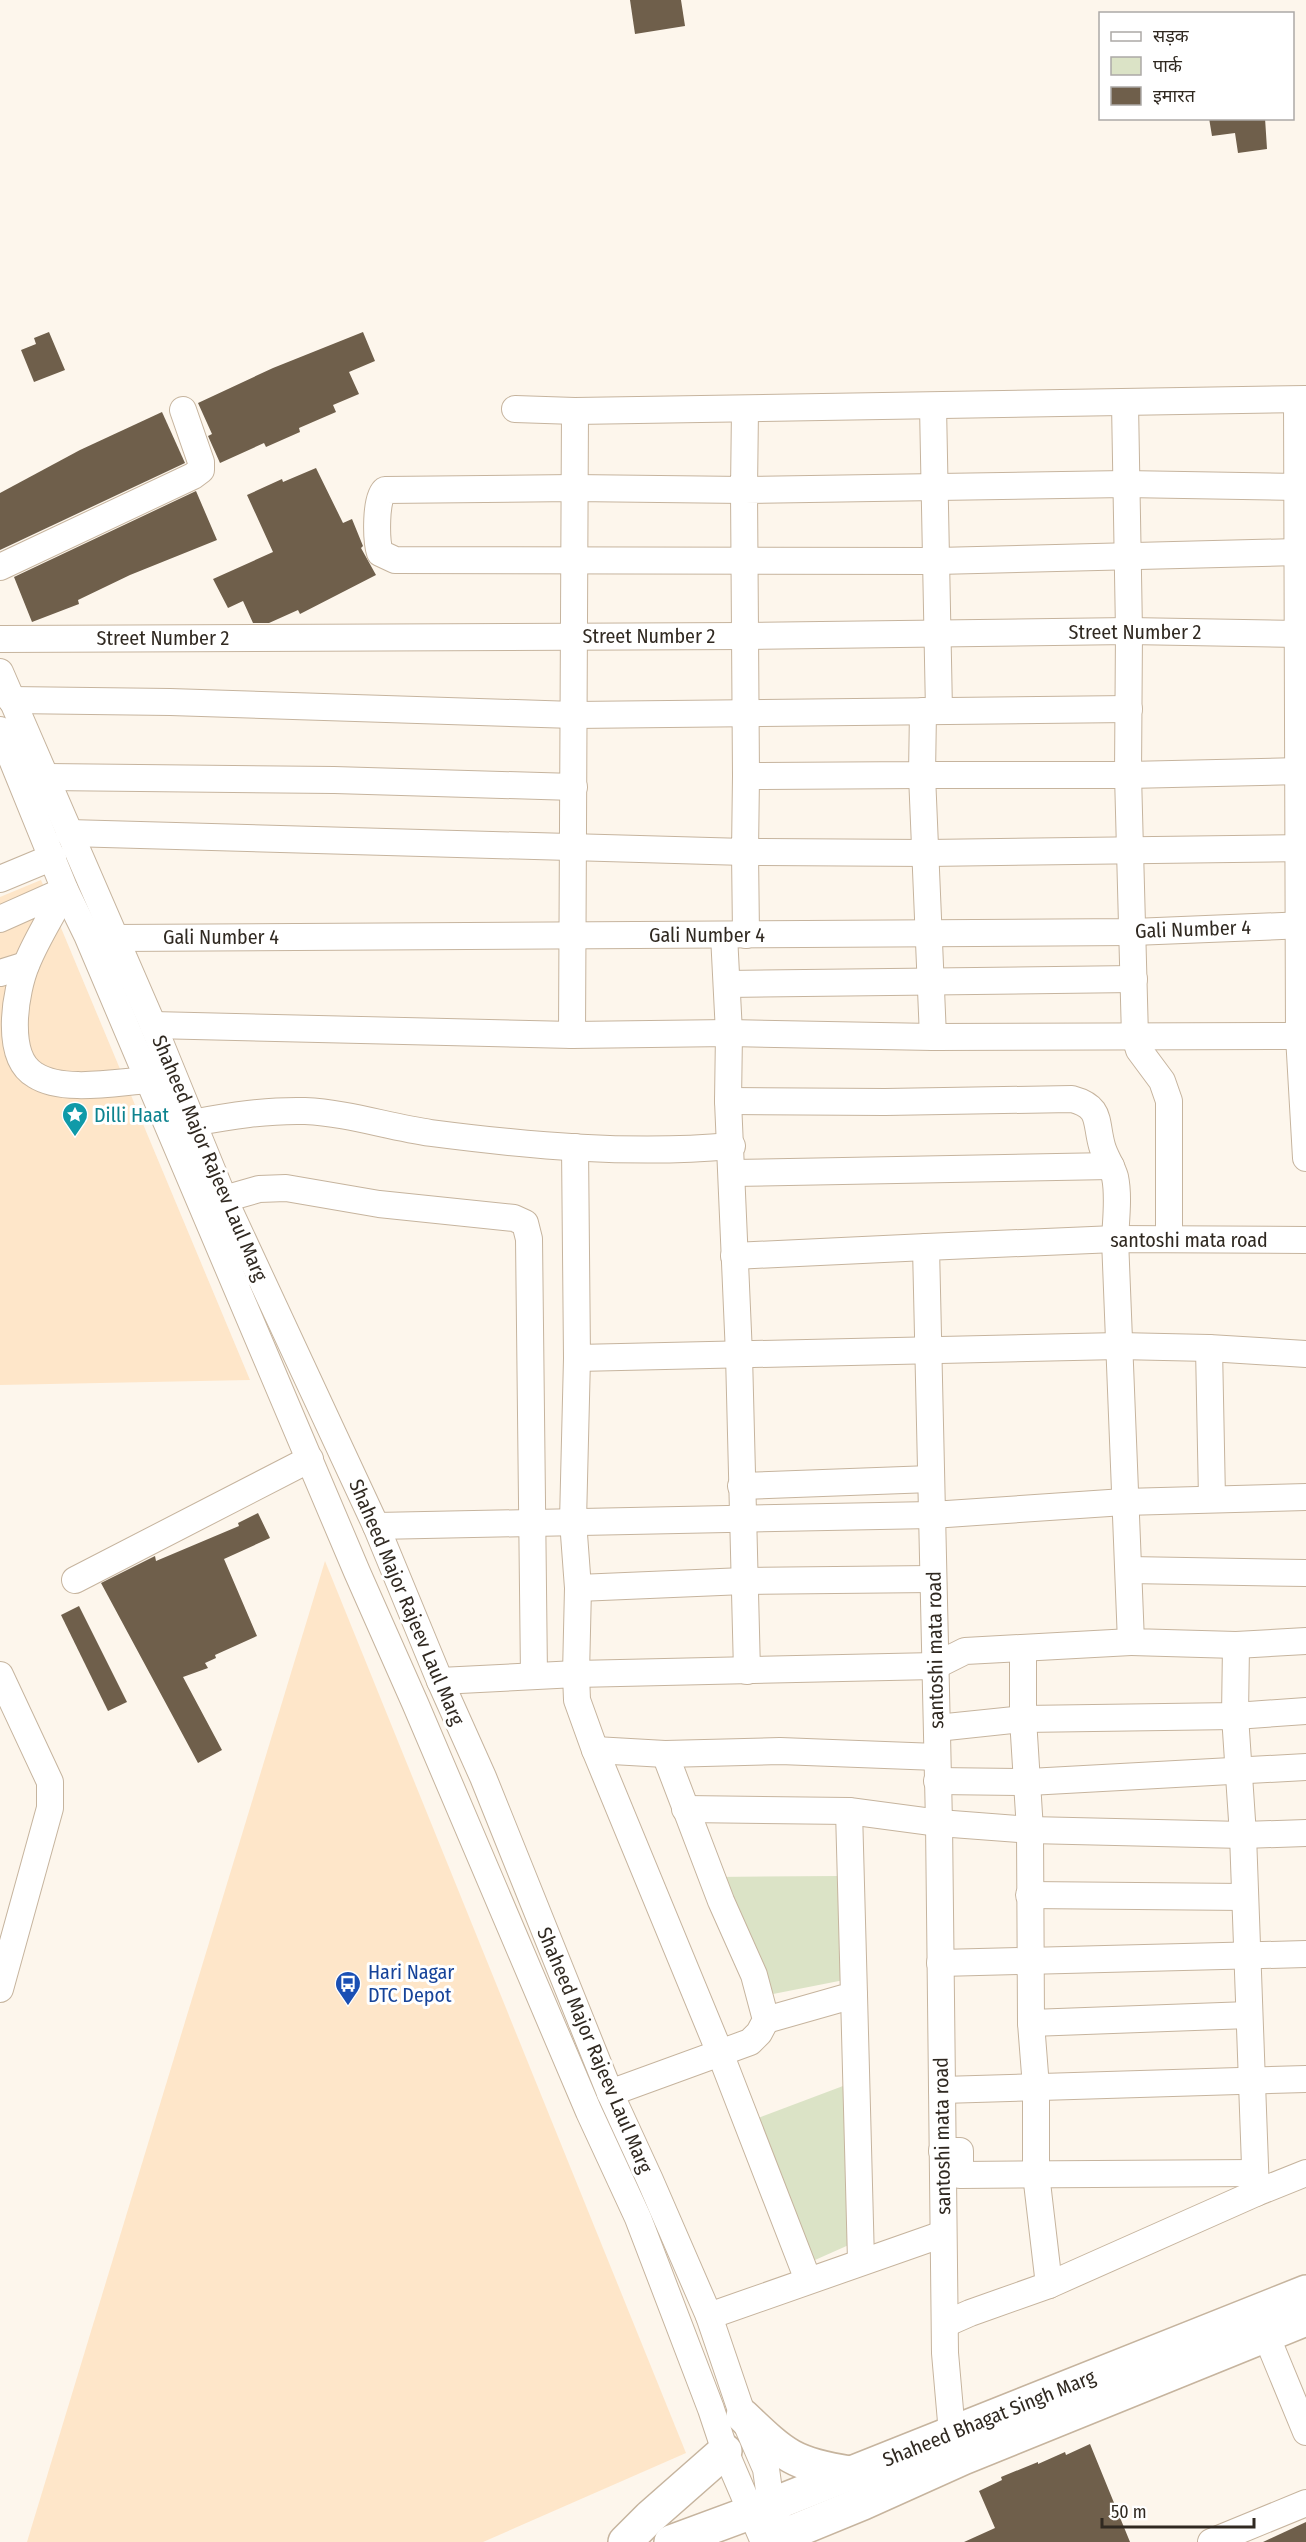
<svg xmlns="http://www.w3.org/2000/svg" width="1306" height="2542" font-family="'Fira Sans Condensed','Noto Sans Devanagari',sans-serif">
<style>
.built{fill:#fee6c9}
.green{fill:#dbe3c6}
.building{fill:#6f5f4b}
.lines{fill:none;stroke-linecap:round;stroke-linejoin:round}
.minor-casing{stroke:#c6b49e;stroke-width:28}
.major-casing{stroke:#c6b49e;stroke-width:36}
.minor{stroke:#fff;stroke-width:26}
.major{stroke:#fff;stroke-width:33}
.labels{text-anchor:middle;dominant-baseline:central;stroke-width:6;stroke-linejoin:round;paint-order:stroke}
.street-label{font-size:20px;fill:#302921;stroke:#fff}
.culture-label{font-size:20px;fill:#0d838f;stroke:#fff;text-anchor:start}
.transit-label{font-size:20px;fill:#164399;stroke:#fff;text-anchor:start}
</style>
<rect width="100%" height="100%" fill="#fdf6ec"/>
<g class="built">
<polygon points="41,880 250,1380 0,1385 0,897"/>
<polygon points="325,1561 686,2453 483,2542 27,2542"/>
</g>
<g class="green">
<polygon points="839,1876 844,1980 768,1995 715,1877"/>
<polygon points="851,2083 851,2244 797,2268 745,2123"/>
</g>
<g class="building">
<polygon points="630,0 681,0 685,26 635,34"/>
<polygon points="1209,118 1265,118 1267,149 1238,153 1235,133 1212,136"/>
<polygon points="49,332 65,370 34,382 21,350 36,344 34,338"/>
<polygon points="363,332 375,361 349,372 359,394 333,405 336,412 299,428 300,432 266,447 264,443 220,463 208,436 212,434 198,403 273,368"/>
<polygon points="162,412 185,463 0,550 0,493 80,450"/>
<polygon points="316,468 343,523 352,519 363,546 361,548 376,575 300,614 298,610 269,623 253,623 243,601 228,608 213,579 273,552 247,495 282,479 283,482"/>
<polygon points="196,491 217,540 130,575 78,600 79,604 32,622 14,577"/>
<polygon points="258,1513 270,1538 224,1559 257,1636 215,1655 216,1658 205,1663 208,1668 183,1677 222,1750 198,1763 101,1583 155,1556 156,1561 239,1526 238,1523"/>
<polygon points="79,1606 127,1702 108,1711 61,1615"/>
<polygon points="1090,2444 1130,2542 964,2542 995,2528 979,2491 1002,2480 1001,2477 1038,2462 1038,2464 1065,2452 1066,2455"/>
<polygon points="1306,2522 1306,2542 1263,2542"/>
</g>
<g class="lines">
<defs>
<g id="minor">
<polyline points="1297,400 1299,1036 1306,1158"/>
<polyline points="1125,403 1129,631 1128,775 1300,771"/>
<polyline points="933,406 939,711"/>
<polyline points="515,409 575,411 1306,399"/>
<path d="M745 409 744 490 574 488 385 490C375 497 376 541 380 553L395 560 937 561 1297 552"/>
<polyline points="0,567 193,476 201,470 201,462 183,410"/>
<polyline points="0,639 745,636 1129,631 1298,634"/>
<polyline points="0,672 153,1025 224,1199 376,1526 440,1681 483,1777 610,2093 650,2180 709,2316 743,2416 766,2469 771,2505 787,2542"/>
<polyline points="11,700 170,702 574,715 1129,709"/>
<polyline points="0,730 65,890 87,935 357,1572 415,1703 589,2112 638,2218 711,2409 725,2451 764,2542"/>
<polyline points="746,776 744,490 1125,484 1297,487"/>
<polyline points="47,777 334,780 574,787"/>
<polyline points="69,833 745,852 746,776 922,775 923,711"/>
<polyline points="0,879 53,857"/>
<path d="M0 919 65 890C53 914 37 938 27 963 15 991 4 1057 35 1075 63 1093 117 1082 149 1080"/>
<polyline points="724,935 729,1033 728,1101 739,1355 747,1671"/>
<polyline points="746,935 745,852 927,853 1306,848"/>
<polyline points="114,938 1133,932 1306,925"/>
<polyline points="0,973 26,965"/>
<polyline points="727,984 1134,979"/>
<polyline points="153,1025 572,1035 729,1033 933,1037 1306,1036"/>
<polyline points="572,1035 575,411"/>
<polyline points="933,1037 922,775 1128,775 1135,1037 1139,1050 1162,1081 1169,1101 1169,1239"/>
<path d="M728 1101 885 1102 1072 1099C1102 1107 1095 1121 1102 1146 1105 1157 1112 1166 1115 1177 1119 1196 1116 1219 1115 1239L1131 1642 1236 1645 1306 1641"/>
<path d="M192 1123C230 1116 267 1110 305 1111 348 1113 389 1127 431 1133 531 1146 632 1155 732 1146"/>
<polyline points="575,1147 577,1358 573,1521 578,1588 576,1674 577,1700 595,1750 720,2053 808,2280"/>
<polyline points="732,1173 1111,1166"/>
<polyline points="224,1199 259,1189 286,1188 379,1204 514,1218 525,1223 529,1239 534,1676"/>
<polyline points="734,1256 926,1247"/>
<polyline points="1209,1348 1212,1499"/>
<polyline points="577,1358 1119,1346 1209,1348 1306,1354"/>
<polyline points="741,1486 931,1479"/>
<polyline points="376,1526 932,1515 1124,1502 1306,1497"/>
<polyline points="1129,1570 1306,1573"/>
<polyline points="75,1580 310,1459"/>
<polyline points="578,1588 744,1581 933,1579"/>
<polyline points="1236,1645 1235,1716 1243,1835 1256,2193 1306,2173"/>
<polyline points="1023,1648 1023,1719 1030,1830 1031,2023 1036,2087 1036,2174 1049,2285"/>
<polyline points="0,1675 50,1782 50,1808 0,1989"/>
<polyline points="440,1681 576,1674 935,1666 965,1651 1131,1642"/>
<polyline points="937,1728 1023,1719 1235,1716 1306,1711"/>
<polyline points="595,1750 665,1754 780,1751 937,1757"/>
<polyline points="937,1781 1029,1782 1306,1767"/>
<polyline points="685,1809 849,1811 939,1823 1030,1830 1243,1835 1306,1833"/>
<polyline points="1029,1895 1245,1897"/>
<polyline points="940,1963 1306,1954"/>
<polyline points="854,1995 861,2261"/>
<polyline points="766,2020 854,1995 849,1811"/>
<polyline points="1031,2023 1249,2015"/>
<polyline points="942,2090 1306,2079"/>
<polyline points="610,2093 750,2042 759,2033 766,2020 754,1975 721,1901 665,1754"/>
<polyline points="942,2151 960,2151 960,2175 1255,2173"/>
<polyline points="709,2316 943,2234"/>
<polyline points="945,2324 970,2313 1049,2285 1256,2193"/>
<polyline points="1266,2335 1306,2432"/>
<polyline points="952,2433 945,2353 939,1823 926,1247 1115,1239 1306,1240"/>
<polyline points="1211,2542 1306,2503"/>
</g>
<g id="major">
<path d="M743 2416C785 2456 793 2464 850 2473"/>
<polyline points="625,2542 650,2517 725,2451"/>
<polyline points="671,2542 771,2505 1306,2292"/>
<polyline points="768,2542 863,2503 963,2458 1306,2319"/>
</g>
</defs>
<use href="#minor" class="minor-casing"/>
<use href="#major" class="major-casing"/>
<use href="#minor" class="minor"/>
<use href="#major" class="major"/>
</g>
<defs>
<symbol id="sight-pin" viewBox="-11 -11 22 30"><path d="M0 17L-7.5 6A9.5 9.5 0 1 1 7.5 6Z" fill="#0f9aa8" stroke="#fff"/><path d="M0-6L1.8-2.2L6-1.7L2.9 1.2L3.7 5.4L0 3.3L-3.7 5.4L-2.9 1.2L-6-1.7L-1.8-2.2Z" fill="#fff"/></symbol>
<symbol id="bus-pin" viewBox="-11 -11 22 30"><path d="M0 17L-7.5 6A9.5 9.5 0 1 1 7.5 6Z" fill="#1a4fb4" stroke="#fff"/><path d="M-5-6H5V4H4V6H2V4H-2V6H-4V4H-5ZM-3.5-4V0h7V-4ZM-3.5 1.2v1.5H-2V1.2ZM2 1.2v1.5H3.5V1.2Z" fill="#fff"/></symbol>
</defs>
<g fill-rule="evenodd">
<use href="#sight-pin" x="60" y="1100" width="30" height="40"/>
<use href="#bus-pin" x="333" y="1969" width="30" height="40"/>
</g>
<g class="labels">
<g class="street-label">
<text x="1135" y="632">Street Number 2</text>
<text x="649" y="636">Street Number 2</text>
<text x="163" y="638">Street Number 2</text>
<text transform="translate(1193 929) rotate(-2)">Gali Number 4</text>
<text x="707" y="935">Gali Number 4</text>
<text x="221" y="937">Gali Number 4</text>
<text transform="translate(210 1158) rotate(67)">Shaheed Major Rajeev Laul Marg</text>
<text x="1189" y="1240">santoshi mata road</text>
<text transform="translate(407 1602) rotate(67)">Shaheed Major Rajeev Laul Marg</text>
<text transform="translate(935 1650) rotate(-91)">santoshi mata road</text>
<text transform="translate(595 2050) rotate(67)">Shaheed Major Rajeev Laul Marg</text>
<text transform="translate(942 2136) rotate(-91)">santoshi mata road</text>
<text transform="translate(989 2418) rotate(-22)">Shaheed Bhagat Singh Marg</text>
</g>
<g class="culture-label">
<text x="94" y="1115">Dilli Haat</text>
</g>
<g class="transit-label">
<text x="368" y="1972">Hari Nagar<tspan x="368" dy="23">DTC Depot</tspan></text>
</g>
</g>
<rect x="1099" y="12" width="195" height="108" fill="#ffffff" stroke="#aca9a6" stroke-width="1.5"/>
<rect x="1111" y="32" width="30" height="9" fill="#ffffff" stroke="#aca9a6" stroke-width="1.5"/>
<text x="1153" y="42" font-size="18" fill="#302921">सड़क</text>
<rect x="1111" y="57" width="30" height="18" fill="#dbe3c6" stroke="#aca9a6" stroke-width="1.5"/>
<text x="1153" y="72" font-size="18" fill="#302921">पार्क</text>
<rect x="1111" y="87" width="30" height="18" fill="#6f5f4b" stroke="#aca9a6" stroke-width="1.5"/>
<text x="1153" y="102" font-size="18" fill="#302921">इमारत</text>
<path d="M1102 2518v9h152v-9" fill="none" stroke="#302921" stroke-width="3"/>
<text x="1111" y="2518" font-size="18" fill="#302921" stroke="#ffffff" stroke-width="4.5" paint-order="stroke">50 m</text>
</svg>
